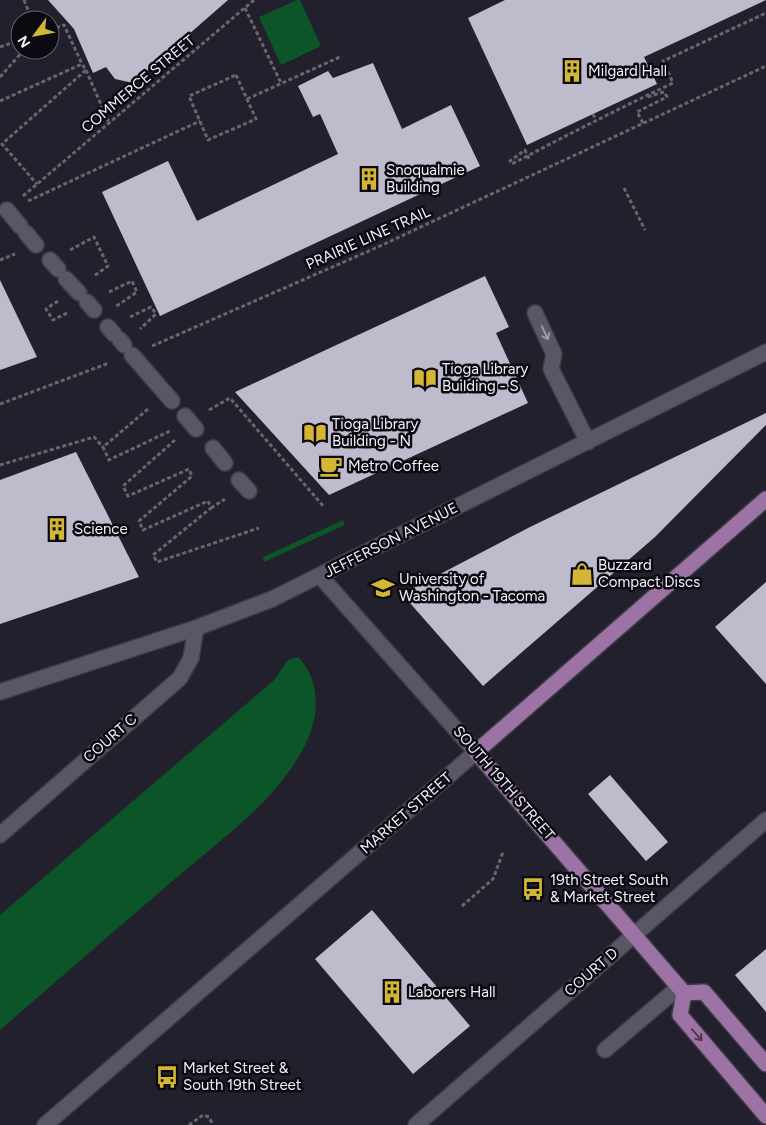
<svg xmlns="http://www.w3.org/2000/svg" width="766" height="1125" font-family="Figtree,sans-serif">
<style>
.green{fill:#0b5528}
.building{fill:#bebbcc}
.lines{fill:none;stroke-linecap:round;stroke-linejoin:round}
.minor-casing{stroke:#3e3c46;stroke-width:18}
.major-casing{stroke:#3e3c46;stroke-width:18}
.path{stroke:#676570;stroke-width:3;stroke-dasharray:4 2.5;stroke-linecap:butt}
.minor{stroke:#595665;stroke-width:15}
.major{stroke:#9d73a5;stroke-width:15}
.oneway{stroke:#9d9ba8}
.oneway2{stroke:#4d3953}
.labels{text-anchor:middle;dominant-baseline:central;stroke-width:5;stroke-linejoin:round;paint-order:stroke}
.poi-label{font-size:15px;fill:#f1f0f9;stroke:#0b0a10;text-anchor:start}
.street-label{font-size:15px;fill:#f1f0f9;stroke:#0b0a10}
</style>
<rect width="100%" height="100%" fill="#22202c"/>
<g class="green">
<polygon points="297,0 300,0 321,46 281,65 259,17"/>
<polygon points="343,520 345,525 264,562 263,557"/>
<path d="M298 657C320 679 320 713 307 741 280 799 221 839 175 879 116 929 58 980 0 1030V915L274 680 288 660Z"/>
</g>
<g class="building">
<polygon points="48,0 228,0 133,83 115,79 106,67 93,73 74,29"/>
<polygon points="505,0 766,0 644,57 657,84 527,145 468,18"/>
<polygon points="373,63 402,129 451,105 480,166 160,316 102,192 168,161 197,221 338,154 320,114 313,117 298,86 328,71 333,78"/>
<polygon points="485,276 509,327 496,333 528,403 329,495 235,392"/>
<polygon points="0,280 37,357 0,370"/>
<polygon points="766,413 766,425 655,537 483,686 402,594 530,527"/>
<polygon points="76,452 139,577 0,624 0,480"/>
<polygon points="766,582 766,684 715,627"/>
<polygon points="610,775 668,842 646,861 588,794"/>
<polygon points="372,910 470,1026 413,1074 315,959"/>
<polygon points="766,949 766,1012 735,975"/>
</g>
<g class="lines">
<defs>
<g id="minor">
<polyline points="7,210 20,226"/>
<polyline points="26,233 36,245"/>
<polyline points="50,260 58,269"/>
<polyline points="66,279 79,293"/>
<polyline points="87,302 94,310"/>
<polyline points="535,313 554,354 551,369 588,442"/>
<polyline points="108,327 114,334"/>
<polyline points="120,340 124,345"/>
<polyline points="132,355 172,401"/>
<polyline points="185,416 196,429"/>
<polyline points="213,448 225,463"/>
<polyline points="239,480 249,491"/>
<polyline points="0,692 196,628 272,599 766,352"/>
<polyline points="0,835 180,678 191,658 196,628"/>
<polyline points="605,1050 679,987"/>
<polyline points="45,1125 476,752 320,576"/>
<polyline points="416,1125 766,820"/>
</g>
<g id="major">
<polyline points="684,993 476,752 766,499"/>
<polyline points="684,993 680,1015 766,1116"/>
<polyline points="684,993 704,992 766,1064"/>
</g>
</defs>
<use href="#minor" class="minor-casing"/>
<use href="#major" class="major-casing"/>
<g class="path">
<polyline points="24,0 32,20"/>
<polyline points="245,8 281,83"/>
<polyline points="50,30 64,25 82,64"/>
<polyline points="0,47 20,40"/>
<polyline points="86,70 109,123"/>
<polygon points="236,75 256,119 208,140 189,96"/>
<polyline points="0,77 24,50"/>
<polyline points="247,99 342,56"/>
<polyline points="0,101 82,64 86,70 2,144 37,184"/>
<polyline points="593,114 596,120"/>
<polyline points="643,123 637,112 667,97 664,92 647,97"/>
<path d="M529 159 525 150 510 161 512 164C565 136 618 109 673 83L663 61 766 13"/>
<polyline points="624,188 645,230"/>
<polyline points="23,196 254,0"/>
<polyline points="28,201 200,121"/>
<polyline points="70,250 94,237 108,266 94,276"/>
<polyline points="0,260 15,254"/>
<polyline points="109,292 132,281 137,292 115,307"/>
<polyline points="58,301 46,309 53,320 67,313"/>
<polyline points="130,317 151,307 156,314 140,329"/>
<polyline points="152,346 378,247 766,66"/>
<polyline points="0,404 109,363"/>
<polyline points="148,409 103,447 109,460 170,431"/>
<polyline points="209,410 230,398 324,507"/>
<polyline points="175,440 123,486 128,496 189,469 192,476 139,521 143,530 208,501 211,508 153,555 157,562 259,528"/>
<polyline points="0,465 94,437 103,447"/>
<polyline points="211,508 225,499"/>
<polyline points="462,906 493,879 503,852"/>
<polyline points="189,1125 203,1115 209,1117 213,1125"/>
</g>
<use href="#minor" class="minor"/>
<use href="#major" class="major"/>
</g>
<defs><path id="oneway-shaft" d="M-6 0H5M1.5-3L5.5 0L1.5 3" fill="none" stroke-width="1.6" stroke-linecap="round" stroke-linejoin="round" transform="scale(1.25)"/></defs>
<use class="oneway" href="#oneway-shaft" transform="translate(545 333) rotate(65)"/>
<use class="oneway2" href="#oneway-shaft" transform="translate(697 1035) rotate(49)"/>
<defs>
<symbol id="building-bare" viewBox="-9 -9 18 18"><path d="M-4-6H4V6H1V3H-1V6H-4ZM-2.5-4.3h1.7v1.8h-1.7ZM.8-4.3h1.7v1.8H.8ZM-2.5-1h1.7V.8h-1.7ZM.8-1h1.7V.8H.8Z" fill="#d4b635" stroke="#0b0a10" stroke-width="2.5" paint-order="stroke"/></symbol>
<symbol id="library-bare" viewBox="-9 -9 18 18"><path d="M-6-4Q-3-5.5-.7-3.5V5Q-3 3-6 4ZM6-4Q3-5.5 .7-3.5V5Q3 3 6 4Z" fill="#d4b635" stroke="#0b0a10" stroke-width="2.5" paint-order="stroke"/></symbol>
<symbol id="cafe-bare" viewBox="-9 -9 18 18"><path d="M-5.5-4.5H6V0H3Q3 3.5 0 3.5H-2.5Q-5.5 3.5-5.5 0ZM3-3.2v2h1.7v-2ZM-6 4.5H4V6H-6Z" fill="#d4b635" stroke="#0b0a10" stroke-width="2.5" paint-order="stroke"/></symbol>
<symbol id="shop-bare" viewBox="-9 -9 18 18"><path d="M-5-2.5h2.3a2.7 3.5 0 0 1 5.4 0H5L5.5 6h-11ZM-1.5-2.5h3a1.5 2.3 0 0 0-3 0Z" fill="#d4b635" stroke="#0b0a10" stroke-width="2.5" paint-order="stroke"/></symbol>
<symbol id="university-bare" viewBox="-9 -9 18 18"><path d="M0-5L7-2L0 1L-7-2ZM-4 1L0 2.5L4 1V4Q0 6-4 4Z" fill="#d4b635" stroke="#0b0a10" stroke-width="2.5" paint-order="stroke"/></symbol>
<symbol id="bus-bare" viewBox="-9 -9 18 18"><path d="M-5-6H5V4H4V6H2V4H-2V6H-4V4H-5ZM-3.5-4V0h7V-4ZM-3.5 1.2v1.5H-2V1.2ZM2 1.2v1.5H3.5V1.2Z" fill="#d4b635" stroke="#0b0a10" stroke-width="2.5" paint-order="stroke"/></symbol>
</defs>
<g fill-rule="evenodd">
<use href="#building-bare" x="556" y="55" width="32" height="32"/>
<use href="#building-bare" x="353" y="163" width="32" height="32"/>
<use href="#library-bare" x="409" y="362" width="32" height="32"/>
<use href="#library-bare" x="299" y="417" width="32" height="32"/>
<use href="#cafe-bare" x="315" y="450" width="32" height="32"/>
<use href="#building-bare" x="41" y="513" width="32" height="32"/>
<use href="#shop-bare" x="566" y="558" width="32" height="32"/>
<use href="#university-bare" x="367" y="572" width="32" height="32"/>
<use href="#bus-bare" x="517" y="873" width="32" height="32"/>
<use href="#building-bare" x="376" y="976" width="32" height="32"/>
<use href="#bus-bare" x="151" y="1061" width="32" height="32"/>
</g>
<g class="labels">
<g class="poi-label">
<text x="588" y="71">Milgard Hall</text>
<text x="386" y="170">Snoqualmie<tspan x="386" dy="17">Building</tspan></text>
<text x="442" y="369">Tioga Library<tspan x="442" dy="17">Building - S</tspan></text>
<text x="332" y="424">Tioga Library<tspan x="332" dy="17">Building - N</tspan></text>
<text x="348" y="466">Metro Coffee</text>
<text x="74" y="529">Science</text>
<text x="598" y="565">Buzzard<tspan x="598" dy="17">Compact Discs</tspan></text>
<text x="399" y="579">University of<tspan x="399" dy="17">Washington - Tacoma</tspan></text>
<text x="550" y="880">19th Street South<tspan x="550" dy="17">&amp; Market Street</tspan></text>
<text x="408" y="992">Laborers Hall</text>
<text x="183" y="1068">Market Street &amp;<tspan x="183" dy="17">South 19th Street</tspan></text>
</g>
<g class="street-label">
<text transform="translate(138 84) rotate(-40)">COMMERCE STREET</text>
<text transform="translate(368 238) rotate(-24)">PRAIRIE LINE TRAIL</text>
<text transform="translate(391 540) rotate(-27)">JEFFERSON AVENUE</text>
<text transform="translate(110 738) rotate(-41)">COURT C</text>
<text transform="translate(504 783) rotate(49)">SOUTH 19TH STREET</text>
<text transform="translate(406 813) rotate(-41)">MARKET STREET</text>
<text transform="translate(591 972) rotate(-41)">COURT D</text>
</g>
</g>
<g transform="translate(35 35) rotate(238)"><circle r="24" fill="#0b0a10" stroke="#67666d"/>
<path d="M0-4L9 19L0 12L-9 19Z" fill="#d4b635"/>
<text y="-8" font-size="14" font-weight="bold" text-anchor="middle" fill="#f1f0f9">N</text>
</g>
</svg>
